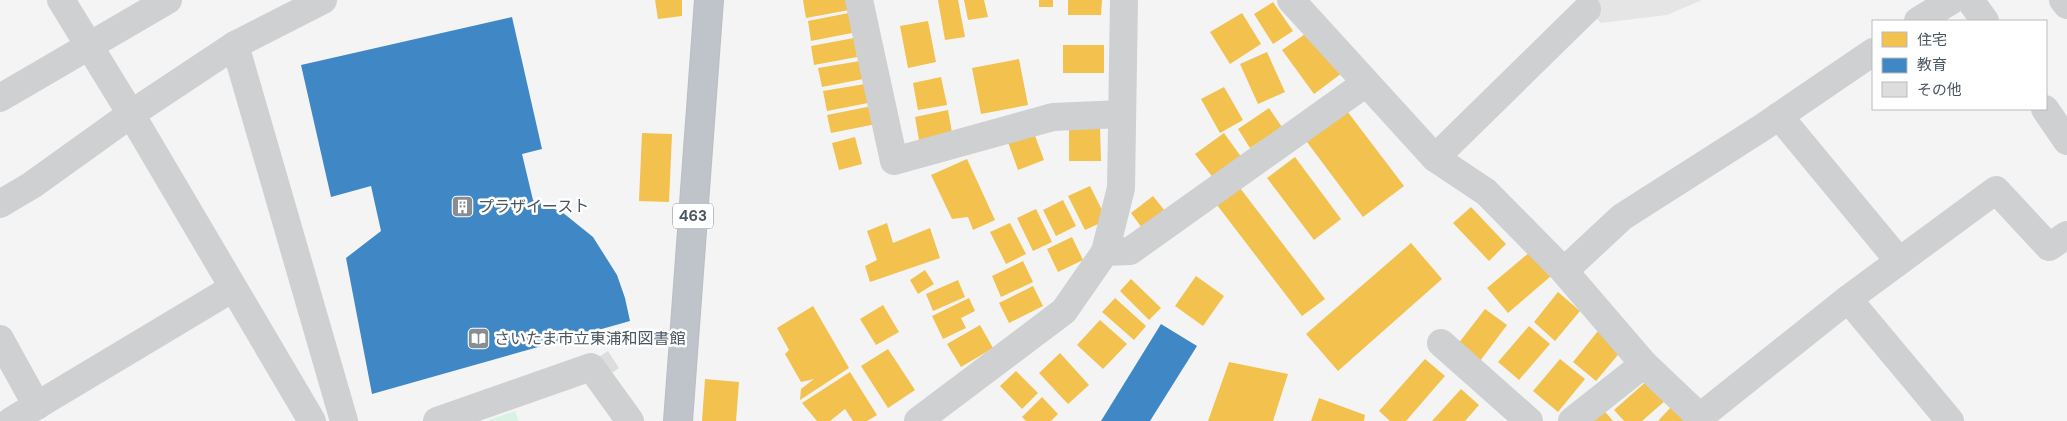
<svg xmlns="http://www.w3.org/2000/svg" width="2067" height="421" font-family="'DM Sans','Noto Sans JP',sans-serif">
<style>
.education{fill:#e6e5e6}
.green{fill:#d9f2e3}
.homes{fill:#f2c14e}
.schools{fill:#3f88c5}
.building{fill:#ddddde}
.lines{fill:none;stroke-linecap:round;stroke-linejoin:round}
.highway-casing{stroke:#b9bec3;stroke-width:30}
.minor{stroke:#ced0d2;stroke-width:28}
.highway{stroke:#bec4c9;stroke-width:28}
.labels{text-anchor:middle;dominant-baseline:central;stroke-width:5;stroke-linejoin:round;paint-order:stroke}
.shield{fill:#fff;stroke:#808990;stroke-width:1}
.shield-label{font-size:15px;font-weight:bold;fill:#4a5661}
.poi-label{font-size:16px;fill:#4a5661;stroke:#fff;text-anchor:start}
</style>
<rect width="100%" height="100%" fill="#f4f4f4"/>
<polygon class="education" points="1577,0 1702,0 1667,15 1601,23"/>
<polygon class="green" points="515,411 519,421 486,421"/>
<g class="homes">
<polygon points="655,0 682,0 682,16 658,19"/>
<polygon points="803,0 847,0 849,10 806,18"/>
<polygon points="938,0 958,0 965,37 945,40"/>
<polygon points="964,0 984,0 988,17 968,20"/>
<rect x="1039" y="0" width="14" height="7"/>
<polygon points="1068,0 1102,0 1101,15 1068,15"/>
<polygon points="1273,2 1293,31 1273,44 1254,14"/>
<polygon points="849,13 852,33 811,41 808,21"/>
<polygon points="1242,13 1261,44 1230,64 1210,32"/>
<polygon points="928,21 936,62 908,68 900,26"/>
<polygon points="1311,30 1342,73 1314,94 1282,50"/>
<polygon points="854,38 857,57 814,65 811,46"/>
<rect x="1063" y="45" width="41" height="28"/>
<polygon points="1267,52 1285,92 1258,104 1240,64"/>
<polygon points="1019,59 1028,105 981,114 972,68"/>
<polygon points="860,61 863,79 822,87 818,68"/>
<polygon points="941,77 947,105 918,110 913,83"/>
<polygon points="865,84 868,103 827,111 823,91"/>
<polygon points="1224,87 1243,120 1220,133 1201,99"/>
<polygon points="872,106 876,124 831,133 827,115"/>
<polygon points="1344,107 1404,186 1363,217 1304,138"/>
<polygon points="1269,108 1282,127 1250,148 1238,129"/>
<polygon points="948,110 952,133 919,140 915,117"/>
<polygon points="1069,127 1100,127 1101,161 1069,161"/>
<polygon points="642,133 672,134 669,202 639,201"/>
<polygon points="1034,133 1044,160 1018,170 1008,142"/>
<polygon points="1224,133 1242,158 1214,179 1195,154"/>
<polygon points="855,137 862,164 839,170 832,143"/>
<polygon points="1295,157 1341,219 1314,240 1267,178"/>
<polygon points="967,159 995,220 973,230 968,217 952,219 931,175"/>
<polygon points="1090,186 1107,220 1085,230 1068,196"/>
<polygon points="1240,188 1325,299 1302,316 1217,205"/>
<polygon points="1153,196 1165,211 1142,228 1131,213"/>
<polygon points="1063,200 1076,226 1056,236 1043,210"/>
<polygon points="1471,207 1506,244 1489,261 1453,223"/>
<polygon points="1036,209 1052,242 1033,251 1017,218"/>
<polygon points="887,223 893,243 930,228 940,258 870,282 865,266 877,260 867,231"/>
<polygon points="1010,223 1026,254 1006,264 990,232"/>
<polygon points="1072,237 1083,260 1058,272 1047,249"/>
<polygon points="1411,243 1442,279 1338,371 1306,334"/>
<polygon points="1530,252 1551,276 1508,313 1487,288"/>
<polygon points="1023,261 1033,282 1001,297 992,276"/>
<polygon points="925,270 934,284 918,294 910,280"/>
<polygon points="1196,276 1224,296 1203,326 1175,306"/>
<polygon points="1131,279 1161,308 1149,320 1120,291"/>
<polygon points="958,280 965,297 933,311 926,294"/>
<polygon points="1033,286 1043,306 1009,323 999,303"/>
<polygon points="1558,292 1580,311 1555,341 1534,322"/>
<polygon points="969,298 975,311 961,318 966,328 943,339 932,316"/>
<polygon points="1115,298 1146,326 1134,340 1102,312"/>
<polygon points="883,305 899,332 876,345 860,319"/>
<polygon points="813,306 849,368 800,400 801,389 814,379 801,382 785,354 789,350 777,328"/>
<polygon points="1485,309 1507,325 1480,361 1458,344"/>
<polygon points="1100,320 1127,344 1103,369 1077,345"/>
<polygon points="980,325 993,348 961,367 947,344"/>
<polygon points="1529,326 1550,344 1519,380 1498,362"/>
<polygon points="1598,331 1622,350 1596,381 1573,362"/>
<polygon points="888,349 915,390 888,408 861,366"/>
<polygon points="1060,353 1089,385 1068,404 1039,373"/>
<polygon points="1425,359 1445,376 1406,421 1390,421 1379,411"/>
<polygon points="1560,359 1585,379 1558,412 1533,391"/>
<polygon points="1229,362 1288,374 1273,421 1208,421"/>
<polygon points="1016,371 1038,393 1022,409 1000,386"/>
<polygon points="850,372 877,415 867,421 853,421 845,409 830,421 817,421 802,403"/>
<polygon points="705,379 739,382 736,421 702,421"/>
<polygon points="1648,380 1666,400 1642,421 1624,421 1614,410"/>
<polygon points="1461,389 1479,405 1465,421 1432,421"/>
<polygon points="1042,397 1058,414 1051,421 1026,421 1022,417"/>
<polygon points="1319,398 1365,415 1364,421 1311,421"/>
<polygon points="1673,405 1689,421 1658,421"/>
<polygon points="1600,406 1613,421 1582,421"/>
</g>
<g class="schools">
<polygon points="512,17 542,149 522,154 533,200 562,212 593,237 617,275 625,298 630,321 372,394 346,258 381,231 371,186 331,197 301,65"/>
<polygon points="1161,324 1197,346 1150,421 1101,421"/>
</g>
<polygon class="building" points="608,351 619,368 607,376 596,359"/>
<g class="lines">
<defs>
<polyline id="highway" points="678,421 709,0"/>
</defs>
<use href="#highway" class="highway-casing"/>
<g class="minor">
<polyline points="61,0 131,114 312,421"/>
<polyline points="859,0 894,161 1053,117 1122,114"/>
<polyline points="1291,0 1435,158 1486,192 1564,271 1644,364 1704,421"/>
<polyline points="1970,0 1985,21"/>
<polyline points="2063,0 2067,5"/>
<polyline points="1918,21 1952,0"/>
<polyline points="235,45 344,421"/>
<polyline points="0,98 168,0"/>
<polyline points="2045,109 2067,141"/>
<polyline points="1779,116 1899,261"/>
<polyline points="1435,158 1587,9"/>
<polyline points="0,204 32,185 131,114 235,45 323,0"/>
<polyline points="1105,252 1130,251 1366,83"/>
<polyline points="1564,271 1622,217 1763,127 1873,52"/>
<polyline points="1848,299 1950,421"/>
<polyline points="0,339 37,406"/>
<polyline points="1441,343 1529,421"/>
<polyline points="1700,417 1848,299 1996,190 2049,247 2067,235"/>
<polyline points="11,421 233,288"/>
<polyline points="437,421 591,367 630,421"/>
<polyline points="918,421 1064,311 1105,252 1121,188 1124,0"/>
<polyline points="1572,421 1644,364"/>
</g>
<use href="#highway" class="highway"/>
</g>
<defs>
<symbol id="building-square" viewBox="-11 -11 22 22"><rect x="-9" y="-9" width="18" height="18" rx="4" fill="#868d94" stroke="#fff"/><path d="M-4-6H4V6H1V3H-1V6H-4ZM-2.5-4.3h1.7v1.8h-1.7ZM.8-4.3h1.7v1.8H.8ZM-2.5-1h1.7V.8h-1.7ZM.8-1h1.7V.8H.8Z" fill="#fff"/></symbol>
<symbol id="library-square" viewBox="-11 -11 22 22"><rect x="-9" y="-9" width="18" height="18" rx="4" fill="#868d94" stroke="#fff"/><path d="M-6-4Q-3-5.5-.7-3.5V5Q-3 3-6 4ZM6-4Q3-5.5 .7-3.5V5Q3 3 6 4Z" fill="#fff"/></symbol>
</defs>
<g fill-rule="evenodd">
<use href="#building-square" x="450" y="194" width="25" height="25"/>
<use href="#library-square" x="466" y="326" width="25" height="25"/>
</g>
<g class="labels">
<rect class="shield" x="673" y="203.5" width="40" height="25" rx="4"/>
<g class="shield-label">
<text x="693" y="216">463</text>
</g>
<g class="poi-label">
<text x="478" y="206">プラザイースト</text>
<text x="494" y="338">さいたま市立東浦和図書館</text>
</g>
</g>
<rect x="1872" y="20" width="175" height="90" fill="#ffffff" stroke="#b7bbc0"/>
<rect x="1882" y="32" width="25" height="15" fill="#f2c14e" stroke="#b7bbc0"/>
<text x="1917" y="45" font-size="15" fill="#4a5661">住宅</text>
<rect x="1882" y="58" width="25" height="15" fill="#3f88c5" stroke="#b7bbc0"/>
<text x="1917" y="70" font-size="15" fill="#4a5661">教育</text>
<rect x="1882" y="82" width="25" height="15" fill="#ddddde" stroke="#b7bbc0"/>
<text x="1917" y="95" font-size="15" fill="#4a5661">その他</text>
</svg>
